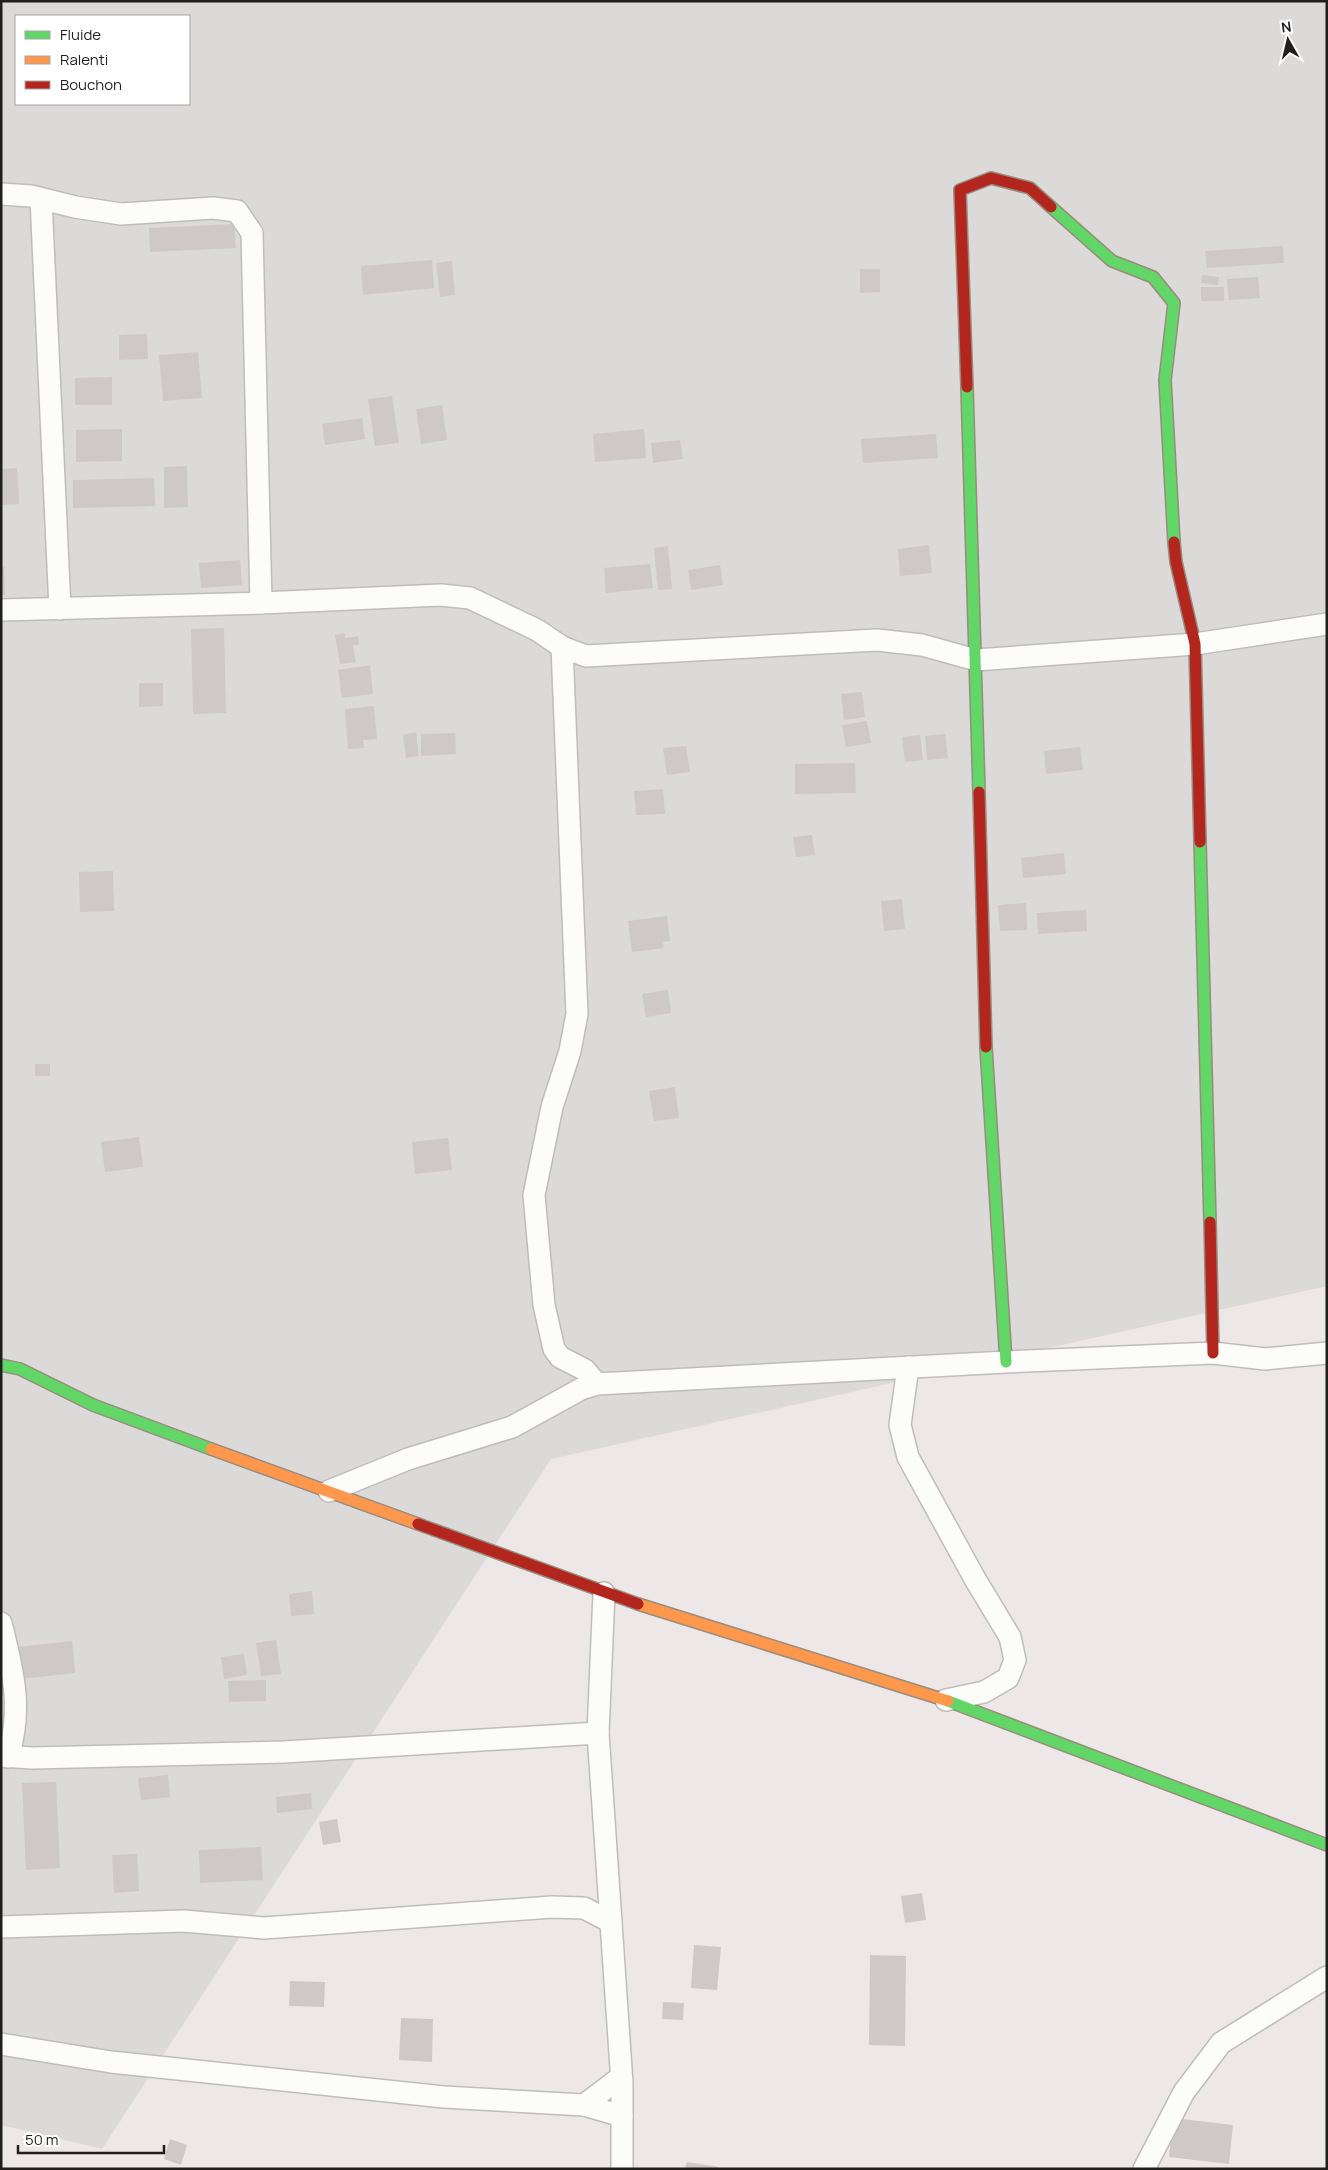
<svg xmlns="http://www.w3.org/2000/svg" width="1328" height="2170" font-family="Manrope,sans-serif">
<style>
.residential{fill:#dcd9d9;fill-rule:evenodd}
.building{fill:#cec9c8}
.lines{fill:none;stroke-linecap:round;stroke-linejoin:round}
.street-casing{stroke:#bfbdbc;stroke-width:24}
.fast-casing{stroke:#988c7e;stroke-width:14}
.slow-casing{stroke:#988c7e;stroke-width:14}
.jam-casing{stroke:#988c7e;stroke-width:14}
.street{stroke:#fcfcfb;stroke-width:21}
.fast{stroke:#63d668;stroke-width:11}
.slow{stroke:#ff974d;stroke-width:11}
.jam{stroke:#b3261e;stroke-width:11}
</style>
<rect width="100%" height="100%" fill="#ede8e7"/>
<path class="residential" d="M1 1H1327V1286L551 1459 102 2149 1 2125ZM16 16H189V104H16Z"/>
<g class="building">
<polygon points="234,224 236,248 150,252 149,228"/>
<polygon points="1283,246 1284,263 1207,268 1205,251"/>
<polygon points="432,260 434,288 363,295 361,266"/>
<polygon points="452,261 455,295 440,297 436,263"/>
<polygon points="860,269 880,269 880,292 860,293"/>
<polygon points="1202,275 1219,277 1218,285 1201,283"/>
<polygon points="1258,277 1260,298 1229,300 1227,279"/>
<rect x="1201" y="287" width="23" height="14"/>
<polygon points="147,334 148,359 119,360 119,335"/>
<polygon points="198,352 202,398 163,401 159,355"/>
<polygon points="112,377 112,405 75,405 75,378"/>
<polygon points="392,396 399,443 375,446 368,399"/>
<polygon points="442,405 447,440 421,444 416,409"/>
<polygon points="362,418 365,439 325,445 322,424"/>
<polygon points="122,429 122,461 76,462 76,430"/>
<polygon points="644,429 646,458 595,462 593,434"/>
<polygon points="936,434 938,458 863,463 861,439"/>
<polygon points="680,440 683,459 653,463 651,443"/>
<polygon points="187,466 188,507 164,508 164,467"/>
<polygon points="17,468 19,504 1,505 1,469"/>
<polygon points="154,478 155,506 73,508 73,480"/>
<polygon points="929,545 932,573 900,576 898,549"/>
<polygon points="668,546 672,589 658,590 654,548"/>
<polygon points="240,560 242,585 201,588 199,563"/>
<polygon points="650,564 653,588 606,593 604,568"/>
<polygon points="720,565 723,585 691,590 688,570"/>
<polygon points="1,567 4,567 5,595 1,595"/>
<polygon points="224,628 226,713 193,714 191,629"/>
<polygon points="345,633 345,638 358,636 359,645 353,645 356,662 340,664 335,635"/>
<polygon points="370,665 373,694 342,698 338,670"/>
<polygon points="139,683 163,683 163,706 139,707"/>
<polygon points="862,692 865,717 844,720 841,694"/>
<polygon points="374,706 377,739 363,740 364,748 348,749 345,709"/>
<polygon points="867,721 871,743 846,747 842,725"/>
<polygon points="416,732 419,756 406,758 403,735"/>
<polygon points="455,733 456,754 421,756 421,734"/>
<polygon points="945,734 948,758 927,760 925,736"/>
<polygon points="920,735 923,760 905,762 902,737"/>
<polygon points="686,746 690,772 667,775 663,748"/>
<polygon points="1080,747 1083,770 1046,774 1044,751"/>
<polygon points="855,763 856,793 795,794 795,764"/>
<polygon points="663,789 665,814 636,815 634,791"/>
<polygon points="812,835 815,855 796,857 793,837"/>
<polygon points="1064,853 1066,874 1023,878 1021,858"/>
<polygon points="113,871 114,911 80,912 79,872"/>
<polygon points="902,899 905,929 884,931 881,901"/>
<polygon points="1026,903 1027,930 1000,931 998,905"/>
<polygon points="1086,910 1087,931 1038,934 1037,913"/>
<polygon points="667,916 670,941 663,942 664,948 632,952 628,921"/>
<polygon points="668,990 671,1013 646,1017 642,994"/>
<rect x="35" y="1064" width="15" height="12"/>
<polygon points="675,1087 679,1118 654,1121 649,1091"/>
<polygon points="139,1137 143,1167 105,1172 101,1142"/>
<polygon points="448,1138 452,1170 415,1174 412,1142"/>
<polygon points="312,1591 314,1614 291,1616 289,1594"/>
<polygon points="276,1640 281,1674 261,1676 256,1643"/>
<polygon points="72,1641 75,1673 21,1679 17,1647"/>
<polygon points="244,1654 247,1675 224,1679 221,1657"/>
<polygon points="266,1680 266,1701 229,1702 228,1681"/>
<polygon points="168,1775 170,1797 141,1800 138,1778"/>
<polygon points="56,1782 60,1868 26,1870 22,1783"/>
<polygon points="311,1793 312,1809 277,1813 276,1797"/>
<polygon points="337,1819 341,1842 323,1845 319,1822"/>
<polygon points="261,1847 263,1880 200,1883 199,1850"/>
<polygon points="137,1854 139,1891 114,1893 112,1855"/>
<polygon points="922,1893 926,1920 905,1923 901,1896"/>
<polygon points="694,1945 721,1947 717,1990 691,1988"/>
<polygon points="870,1955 906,1956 905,2046 869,2045"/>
<polygon points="290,1981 325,1982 324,2007 289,2006"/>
<polygon points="663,2002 684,2003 683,2020 662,2019"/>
<polygon points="401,2018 433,2019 432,2062 399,2060"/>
<polygon points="1173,2118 1233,2125 1229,2164 1169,2157"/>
<polygon points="170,2139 187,2145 181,2165 164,2159"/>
<polygon points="687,2162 718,2167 718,2169 685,2169"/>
</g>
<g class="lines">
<defs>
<g id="street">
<polyline points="1,194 31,196 75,207 121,214 213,208 237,211 252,233 261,603"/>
<polyline points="41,199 60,609"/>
<polyline points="1,610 261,603 441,595 470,598 537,630 562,647 586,656 877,640 922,645 976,660 1195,644 1327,624"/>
<polyline points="562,647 577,1014 570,1051 552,1107 534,1195 544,1305 554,1349 560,1357 585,1370 597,1384"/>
<polyline points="908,1367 900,1425 908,1457 975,1579 1010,1637 1015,1660 1008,1678 984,1692 946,1700"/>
<polyline points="329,1491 408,1459 512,1427 581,1389 597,1384 1006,1362 1213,1353 1265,1359 1327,1353"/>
<polyline points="604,1593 598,1733 622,2083 622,2169"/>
<path d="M1 1623C13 1671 23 1708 8 1757"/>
<polyline points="1,1756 32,1758 284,1752 598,1733"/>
<polyline points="1,1927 184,1921 264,1928 552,1907 584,1908 611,1922"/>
<polyline points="1,2044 111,2062 444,2097 584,2105 622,2116"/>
<polyline points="584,2105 621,2077"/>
<polyline points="1144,2169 1184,2092 1221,2043 1327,1977"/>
</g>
<g id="fast">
<polyline points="1051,207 1112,261 1153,277 1174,303 1165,380 1174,542"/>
<polyline points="967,387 979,792"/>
<polyline points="1200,842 1210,1222"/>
<polyline points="986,1047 1006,1362"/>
<polyline points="1,1365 20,1369 93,1405 211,1449"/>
<polyline points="948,1701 1327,1845"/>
</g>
<g id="slow">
<polyline points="211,1449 418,1524"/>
<polyline points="638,1604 948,1701"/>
</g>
<g id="jam">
<polyline points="967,387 960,190 991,178 1030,188 1051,207"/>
<polyline points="1174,542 1176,562 1195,644 1200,842"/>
<polyline points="979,792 986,1047"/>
<polyline points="1210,1222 1213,1353"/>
<polyline points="418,1524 638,1604"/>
</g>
</defs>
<use href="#street" class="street-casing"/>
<use href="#fast" class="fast-casing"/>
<use href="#slow" class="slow-casing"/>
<use href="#jam" class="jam-casing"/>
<use href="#street" class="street"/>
<use href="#fast" class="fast"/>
<use href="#slow" class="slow"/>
<use href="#jam" class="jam"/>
</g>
<rect width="1328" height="2170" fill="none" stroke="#1f1f1f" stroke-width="5"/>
<rect x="15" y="15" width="175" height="90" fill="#ffffff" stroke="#a5a5a5"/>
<rect x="25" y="31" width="25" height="8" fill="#63d668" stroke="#a5a5a5"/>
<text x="60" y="40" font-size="15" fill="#1f1f1f">Fluide</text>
<rect x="25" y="56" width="25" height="8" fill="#ff974d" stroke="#a5a5a5"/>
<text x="60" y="65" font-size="15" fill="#1f1f1f">Ralenti</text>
<rect x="25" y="81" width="25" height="8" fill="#b3261e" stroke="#a5a5a5"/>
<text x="60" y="90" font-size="15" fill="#1f1f1f">Bouchon</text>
<g transform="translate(1288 40) rotate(352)" stroke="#ffffff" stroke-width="4" paint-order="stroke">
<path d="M0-4L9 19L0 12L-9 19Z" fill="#1f1f1f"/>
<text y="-8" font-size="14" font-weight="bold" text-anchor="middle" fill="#1f1f1f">N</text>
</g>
<path d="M18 2145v8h146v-8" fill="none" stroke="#1f1f1f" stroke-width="2.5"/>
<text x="25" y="2145" font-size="15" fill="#1f1f1f" stroke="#ffffff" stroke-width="4" paint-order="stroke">50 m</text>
</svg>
